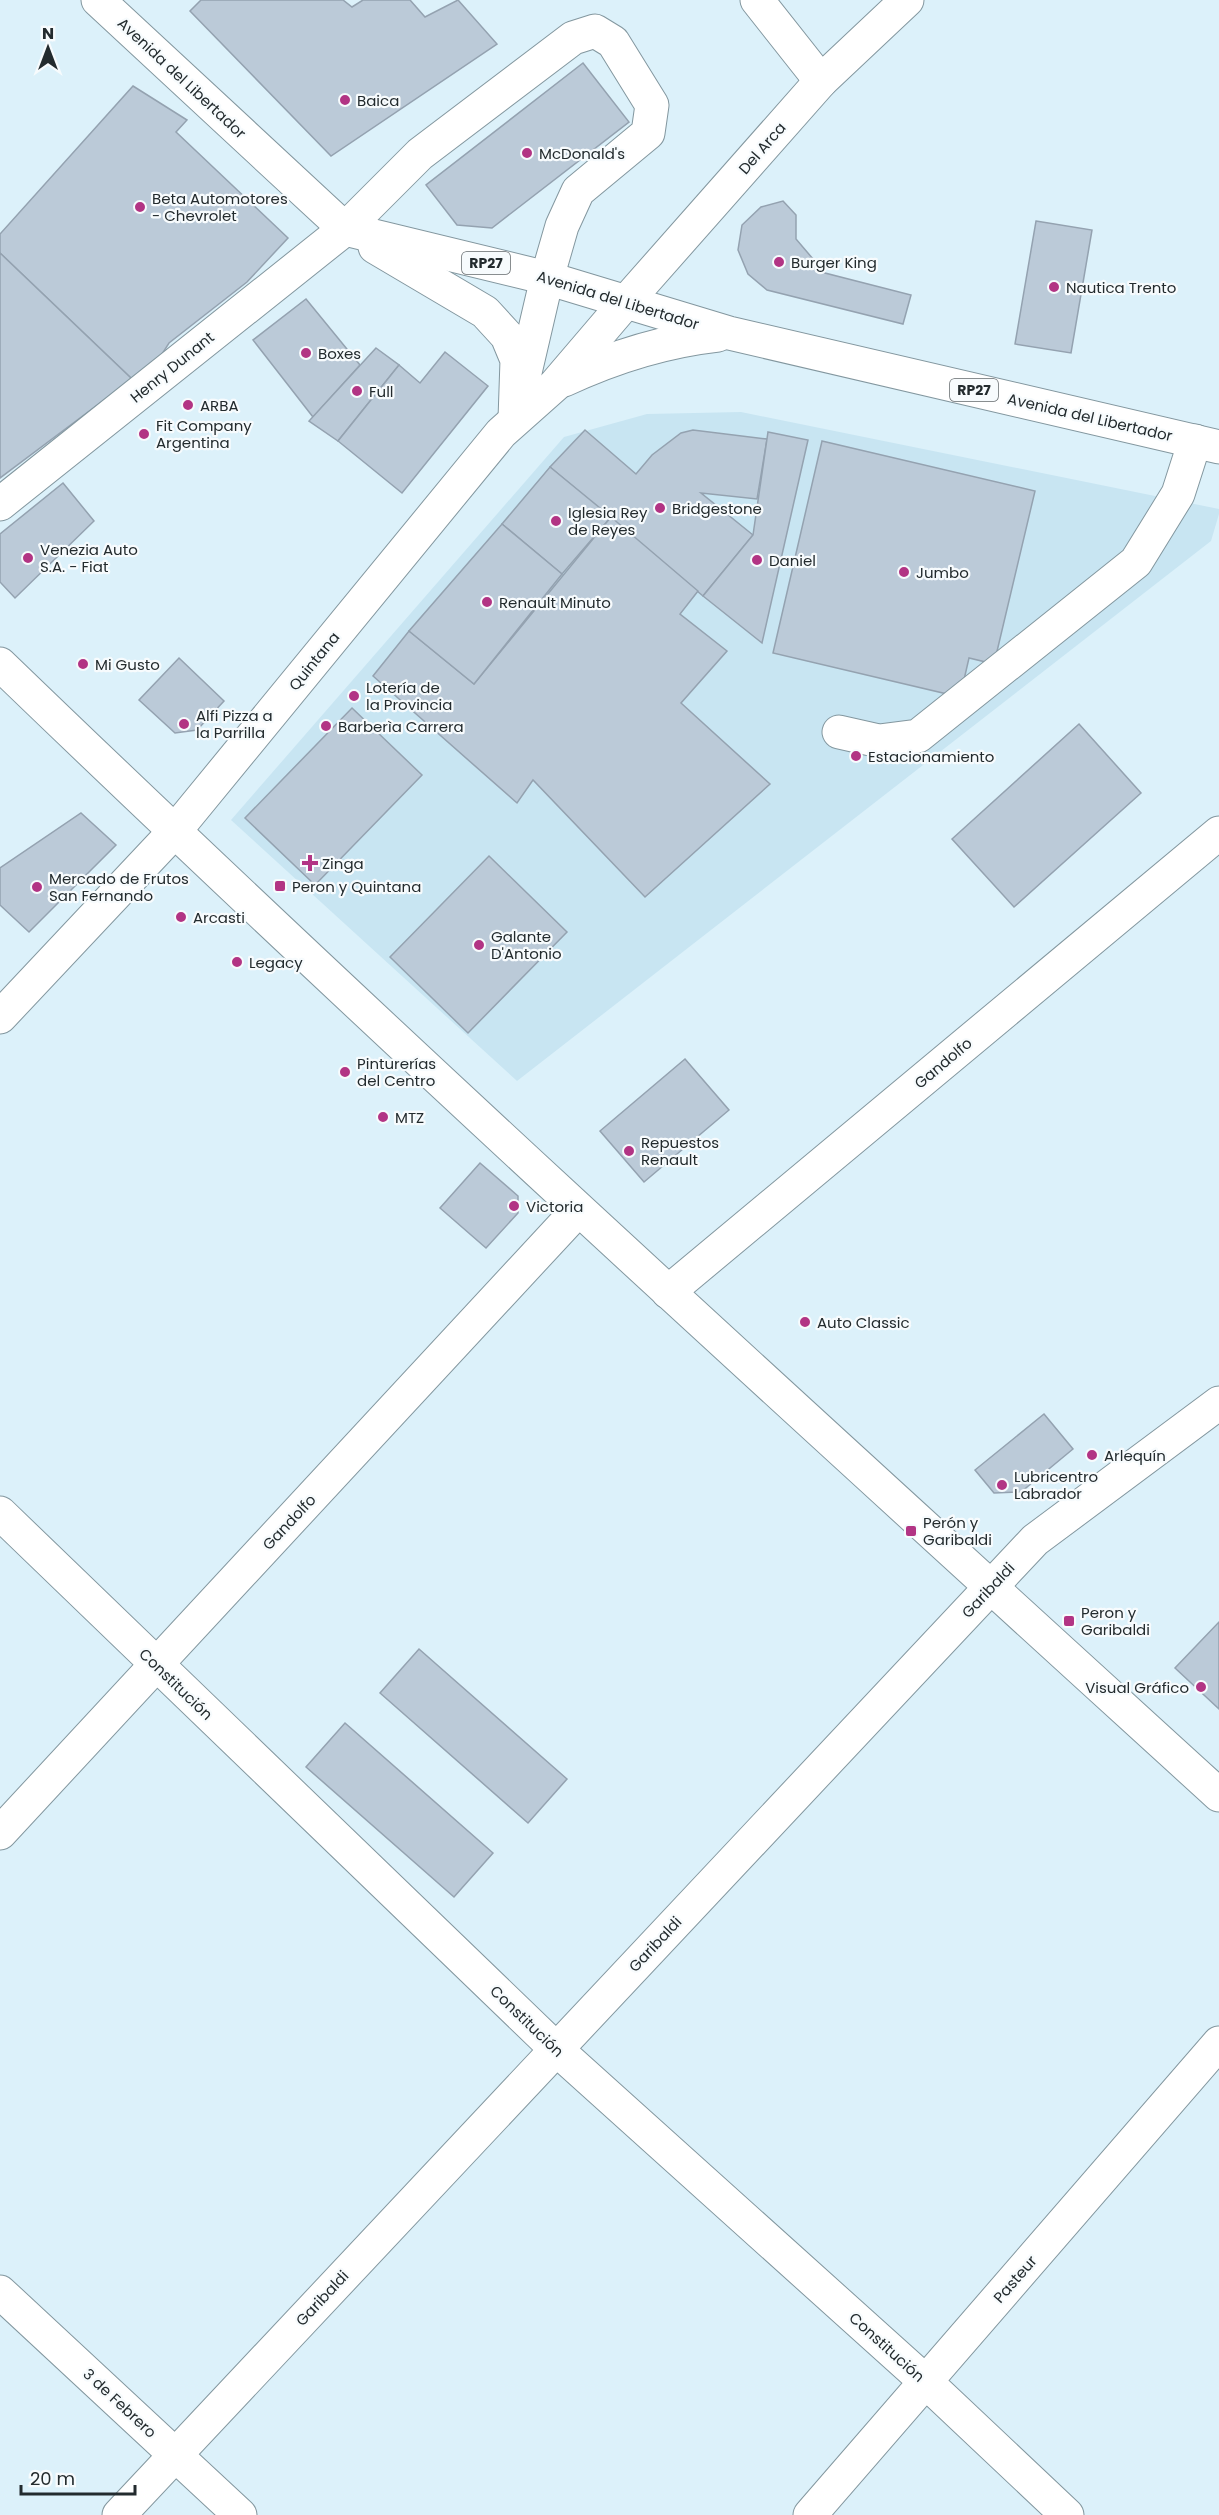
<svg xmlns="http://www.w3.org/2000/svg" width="1219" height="2515" font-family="Poppins,sans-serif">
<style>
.built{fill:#c8e5f2}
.building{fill:#bbcad8;stroke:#94a2b0;stroke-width:1.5}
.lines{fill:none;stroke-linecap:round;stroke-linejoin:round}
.minor-casing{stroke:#83979f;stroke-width:35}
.major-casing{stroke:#83979f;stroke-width:35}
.minor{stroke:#fff;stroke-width:33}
.major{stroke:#fff;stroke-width:33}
.poi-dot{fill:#b23484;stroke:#f7fbfd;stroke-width:2}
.labels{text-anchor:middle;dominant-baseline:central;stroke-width:4.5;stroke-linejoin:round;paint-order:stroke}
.shield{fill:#f7fbfd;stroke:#63696c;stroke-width:1.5}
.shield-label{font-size:14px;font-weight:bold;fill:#232b2e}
.street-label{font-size:15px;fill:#232b2e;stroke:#f7fbfd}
.poi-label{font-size:15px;fill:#232b2e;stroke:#f7fbfd;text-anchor:start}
</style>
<rect width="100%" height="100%" fill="#dcf1fa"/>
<polygon class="built" points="741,412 1219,509 1219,514 1211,541 517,1081 231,820 564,437 647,414"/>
<g class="building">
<polygon points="201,0 343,0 352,7 363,0 410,0 425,17 458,0 497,44 331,156 190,11"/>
<polygon points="583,63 629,122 492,228 457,225 426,185"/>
<polygon points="133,86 187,120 176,132 288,238 247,282 169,343 157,362 132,379 0,253 0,234"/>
<polygon points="783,201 796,215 796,239 825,273 911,295 903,324 767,290 748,274 738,250 742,225 761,207"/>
<polygon points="1036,221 1092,230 1071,353 1015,344"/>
<polygon points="0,253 132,379 0,478"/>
<polygon points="306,299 360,365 313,417 253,340"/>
<polygon points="376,348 399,365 338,441 309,421"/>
<polygon points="445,352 488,386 402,493 338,441 399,365 420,383"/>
<polygon points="585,430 636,474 652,455 681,433 693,430 767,439 757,499 701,493 753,535 703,596 550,467"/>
<polygon points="768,432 808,440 762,643 703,596 753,535"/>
<polygon points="822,441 1035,491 994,664 969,658 960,697 773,653"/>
<polygon points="550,467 611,517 562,574 502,524"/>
<polygon points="63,483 94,521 15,598 0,582 0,534"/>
<polygon points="611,517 698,591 680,614 727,651 681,703 770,784 645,897 533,780 517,803 373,676 409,631 474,684"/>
<polygon points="502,524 562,574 474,684 409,631"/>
<polygon points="179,658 224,701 197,730 175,733 139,700"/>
<polygon points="352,708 422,775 315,885 245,818"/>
<polygon points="1079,724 1141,793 1014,907 952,839"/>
<polygon points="81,813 116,845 29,932 0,905 0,868"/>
<polygon points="489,856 567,932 468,1033 390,957"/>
<polygon points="685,1059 729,1110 644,1182 600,1131"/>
<polygon points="480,1163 518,1196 518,1213 486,1248 440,1208"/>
<polygon points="1044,1414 1073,1449 1021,1492 994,1493 975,1470"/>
<polygon points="1219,1622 1219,1709 1175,1668"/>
<polygon points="419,1649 567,1779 528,1823 380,1693"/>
<polygon points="345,1723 493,1853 454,1897 306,1767"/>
</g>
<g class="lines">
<defs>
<g id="minor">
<polyline points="757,0 821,81"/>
<polyline points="625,303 821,81 907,0"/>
<polyline points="0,504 345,229 420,154 573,38 595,31 613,42 652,105 648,133 578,191 562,226 547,278 520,394"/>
<polyline points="839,732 879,741 918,736 1136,562 1178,494 1195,441"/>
<polyline points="0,1017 174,832"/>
<polyline points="668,1292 1219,833"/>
<polyline points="0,1513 556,2049 926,2382 1067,2515"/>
<polyline points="0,1833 578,1210"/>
<polyline points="0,2292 240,2515"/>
<polyline points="119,2515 1035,1540 1219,1403"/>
<polyline points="810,2515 1219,2043"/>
</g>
<g id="major">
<polyline points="98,0 345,229 547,278 729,333 1219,447"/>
<polyline points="375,247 485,312 507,336 517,360 515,419"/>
<path d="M564 380C613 357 664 341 718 335"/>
<path d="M0 664C399 1049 810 1422 1219 1795"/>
<polyline points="174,832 501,433 555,385 625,303"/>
</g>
</defs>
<use href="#minor" class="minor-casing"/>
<use href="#major" class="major-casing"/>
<use href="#minor" class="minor"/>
<use href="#major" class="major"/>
</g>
<g class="poi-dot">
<circle cx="345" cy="100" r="6"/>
<circle cx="527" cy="153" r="6"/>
<circle cx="140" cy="207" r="6"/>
<circle cx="779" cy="262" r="6"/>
<circle cx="1054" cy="287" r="6"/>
<circle cx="306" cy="353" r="6"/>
<circle cx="357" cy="391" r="6"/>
<circle cx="188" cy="405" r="6"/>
<circle cx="144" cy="434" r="6"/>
<circle cx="660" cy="508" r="6"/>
<circle cx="556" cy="521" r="6"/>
<circle cx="28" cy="558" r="6"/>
<circle cx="757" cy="560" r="6"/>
<circle cx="904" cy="572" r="6"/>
<circle cx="487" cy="602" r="6"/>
<circle cx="83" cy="664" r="6"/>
<circle cx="354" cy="696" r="6"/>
<circle cx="184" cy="724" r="6"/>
<circle cx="326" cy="726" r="6"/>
<circle cx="856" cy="756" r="6"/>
<path d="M307 854h6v6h6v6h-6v6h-6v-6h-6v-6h6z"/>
<rect x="274" y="880" width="12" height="12" rx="3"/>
<circle cx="37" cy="887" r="6"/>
<circle cx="181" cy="917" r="6"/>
<circle cx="479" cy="945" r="6"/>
<circle cx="237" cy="962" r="6"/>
<circle cx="345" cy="1072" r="6"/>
<circle cx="383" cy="1117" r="6"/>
<circle cx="629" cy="1151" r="6"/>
<circle cx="514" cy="1206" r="6"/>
<circle cx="805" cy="1322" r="6"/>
<circle cx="1092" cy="1455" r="6"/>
<circle cx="1002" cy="1485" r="6"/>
<rect x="905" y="1525" width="12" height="12" rx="3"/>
<rect x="1063" y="1615" width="12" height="12" rx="3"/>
<circle cx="1201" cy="1687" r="6"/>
</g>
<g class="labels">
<g class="shield">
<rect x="462" y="252" width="48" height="22" rx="4.5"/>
<rect x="950" y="379" width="48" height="22" rx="4.5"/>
</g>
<g class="shield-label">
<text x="486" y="263">RP27</text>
<text x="974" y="390">RP27</text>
</g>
<g class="street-label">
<text transform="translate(182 78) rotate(43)">Avenida del Libertador</text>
<text transform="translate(762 148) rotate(-49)">Del Arca</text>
<text transform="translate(618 300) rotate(17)">Avenida del Libertador</text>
<text transform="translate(172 367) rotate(-39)">Henry Dunant</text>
<text transform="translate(1090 417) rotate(13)">Avenida del Libertador</text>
<text transform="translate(314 661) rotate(-51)">Quintana</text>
<text transform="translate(943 1063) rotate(-40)">Gandolfo</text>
<text transform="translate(289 1522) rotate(-47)">Gandolfo</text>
<text transform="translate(988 1590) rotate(-47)">Garibaldi</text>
<text transform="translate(176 1684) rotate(44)">Constitución</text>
<text transform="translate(655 1944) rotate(-47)">Garibaldi</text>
<text transform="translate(527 2021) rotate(44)">Constitución</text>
<text transform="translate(1015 2279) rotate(-49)">Pasteur</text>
<text transform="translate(322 2298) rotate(-47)">Garibaldi</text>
<text transform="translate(887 2347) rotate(42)">Constitución</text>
<text transform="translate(120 2403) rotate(43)">3 de Febrero</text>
</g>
<g class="poi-label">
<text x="357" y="100">Baica</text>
<text x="539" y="153">McDonald's</text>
<text x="152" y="198">Beta Automotores<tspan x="152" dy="17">- Chevrolet</tspan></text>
<text x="791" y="262">Burger King</text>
<text x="1066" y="287">Nautica Trento</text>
<text x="318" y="353">Boxes</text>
<text x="369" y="391">Full</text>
<text x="200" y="405">ARBA</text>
<text x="156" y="425">Fit Company<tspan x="156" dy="17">Argentina</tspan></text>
<text x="672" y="508">Bridgestone</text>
<text x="568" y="512">Iglesia Rey<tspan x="568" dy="17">de Reyes</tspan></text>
<text x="40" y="549">Venezia Auto<tspan x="40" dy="17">S.A. - Fiat</tspan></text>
<text x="769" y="560">Daniel</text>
<text x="916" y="572">Jumbo</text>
<text x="499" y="602">Renault Minuto</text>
<text x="95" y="664">Mi Gusto</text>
<text x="366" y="687">Lotería de<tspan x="366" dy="17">la Provincia</tspan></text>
<text x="196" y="715">Alfi Pizza a<tspan x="196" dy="17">la Parrilla</tspan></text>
<text x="338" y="726">Barberìa Carrera</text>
<text x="868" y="756">Estacionamiento</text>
<text x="322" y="863">Zinga</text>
<text x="49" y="878">Mercado de Frutos<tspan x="49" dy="17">San Fernando</tspan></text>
<text x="292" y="886">Peron y Quintana</text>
<text x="193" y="917">Arcasti</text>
<text x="491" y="936">Galante<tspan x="491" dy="17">D'Antonio</tspan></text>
<text x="249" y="962">Legacy</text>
<text x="357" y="1063">Pinturerías<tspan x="357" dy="17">del Centro</tspan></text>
<text x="395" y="1117">MTZ</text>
<text x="641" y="1142">Repuestos<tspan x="641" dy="17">Renault</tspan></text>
<text x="526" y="1206">Victoria</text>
<text x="817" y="1322">Auto Classic</text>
<text x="1104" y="1455">Arlequín</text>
<text x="1014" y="1476">Lubricentro<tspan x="1014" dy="17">Labrador</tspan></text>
<text x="923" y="1522">Perón y<tspan x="923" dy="17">Garibaldi</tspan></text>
<text x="1081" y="1612">Peron y<tspan x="1081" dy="17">Garibaldi</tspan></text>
<text x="1189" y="1687" text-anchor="end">Visual Gráfico</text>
</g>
</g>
<g transform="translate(48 48)" stroke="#f7fbfd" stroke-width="4.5" paint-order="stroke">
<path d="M0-4.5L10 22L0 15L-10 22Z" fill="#232b2e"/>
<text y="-9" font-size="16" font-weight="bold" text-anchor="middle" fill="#232b2e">N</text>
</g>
<path d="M21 2485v9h114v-9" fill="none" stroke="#232b2e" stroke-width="3"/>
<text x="30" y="2485" font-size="18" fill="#232b2e" stroke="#f7fbfd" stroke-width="4.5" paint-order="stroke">20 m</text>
</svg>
